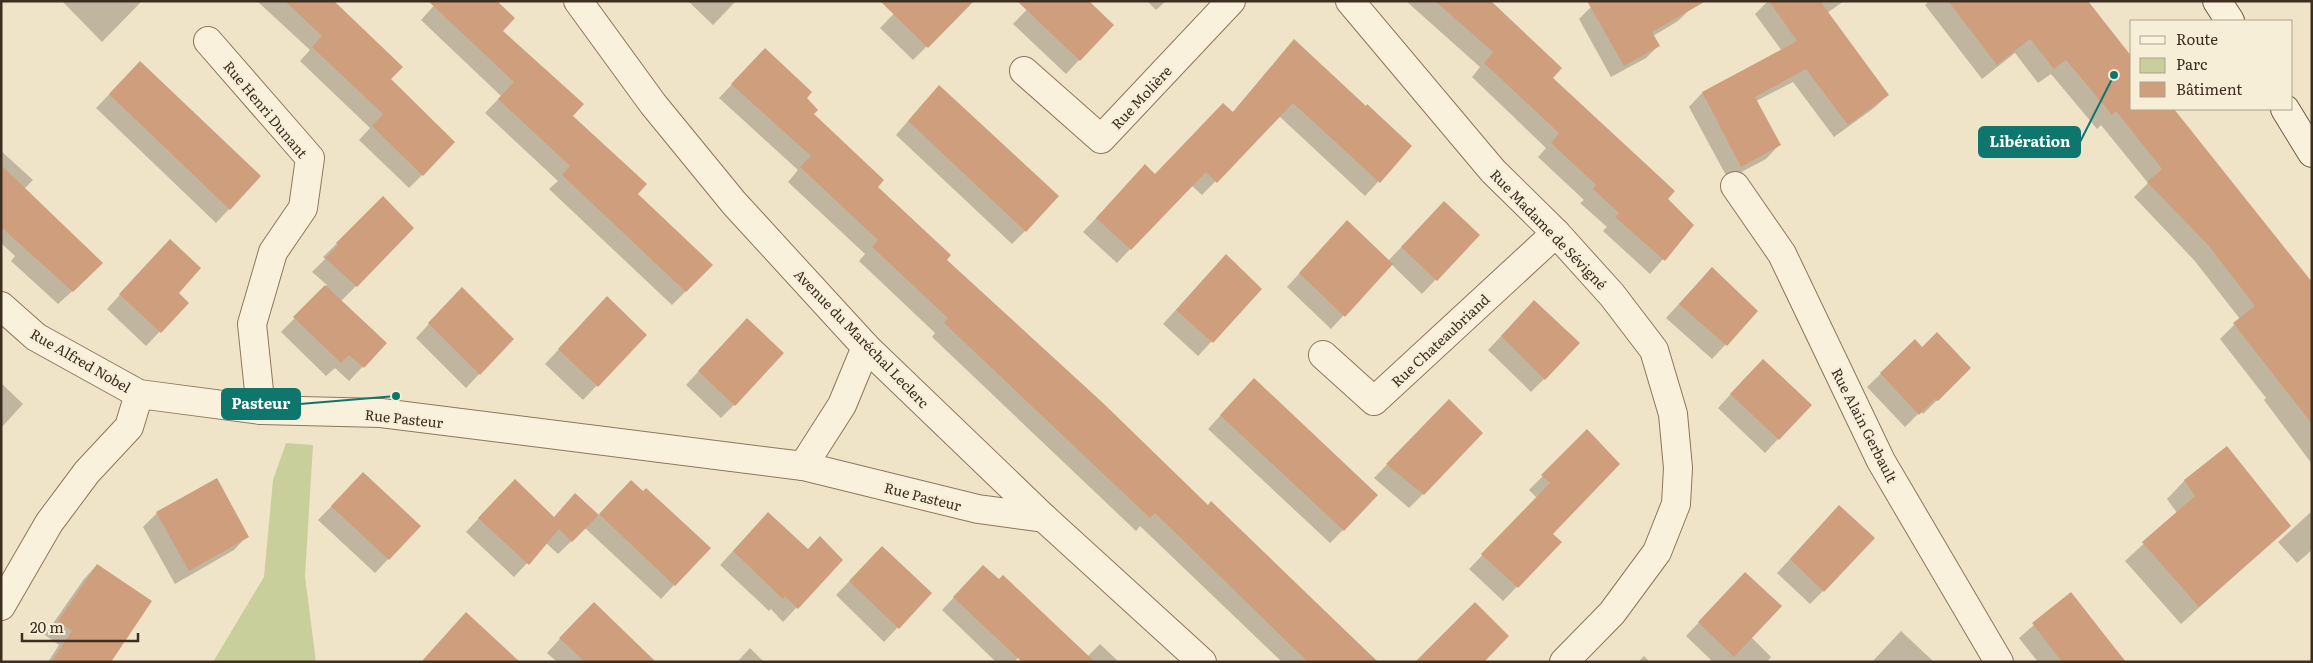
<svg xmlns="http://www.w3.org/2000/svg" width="2313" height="663" font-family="Literata,serif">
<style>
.green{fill:#c9cf9b}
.shadow{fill:#0003}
.building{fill:#cf9f7d}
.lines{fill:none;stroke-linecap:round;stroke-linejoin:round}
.minor-casing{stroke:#8d765c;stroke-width:30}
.secondary-casing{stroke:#6f573f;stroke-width:30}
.minor{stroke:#faf1dc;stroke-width:28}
.secondary{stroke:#faf1dc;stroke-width:28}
.labels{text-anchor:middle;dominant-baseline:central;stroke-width:4.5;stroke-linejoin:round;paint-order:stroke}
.street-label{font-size:14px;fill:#3d2e20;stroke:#f7eed8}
.leader{fill:none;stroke:#0f766e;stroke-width:2}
.callout-dot{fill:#0f766e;stroke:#f7eed8;stroke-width:2}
.callout{fill:#0f766e;stroke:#0f766e;stroke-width:2}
.callout-label{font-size:15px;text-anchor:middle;font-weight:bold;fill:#fff}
</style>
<rect width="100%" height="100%" fill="#f0e4c8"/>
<polygon class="green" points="286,443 313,445 305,576 316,662 213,662 264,577 273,480"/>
<g class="shadow">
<polygon points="62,1 142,1 102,42"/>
<polygon points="257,1 333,1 389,80 422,175 409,188 359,140 370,128 300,61 310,50"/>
<polygon points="438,1 501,31 636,194 712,265 672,305 549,189 558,181 485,113 501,96 421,20"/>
<polygon points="688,1 736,1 713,25"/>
<polygon points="906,1 972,1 913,60 880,28"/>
<polygon points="1035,1 1112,25 1066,74 1013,24"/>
<polygon points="1147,1 1166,1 1156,10"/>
<polygon points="1406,1 1490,1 1551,78 1693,225 1650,274 1603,231 1607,227 1580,203 1584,200 1538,157 1546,148 1472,77 1480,67"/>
<polygon points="1768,1 1844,1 1827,13 1888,95 1874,108 1834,137 1793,82 1756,101 1779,145 1766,159 1728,179 1689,107 1702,93 1782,51 1755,14"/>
<polygon points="1929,1 2086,1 2132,109 2173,109 2312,285 2312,464 2264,400 2266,398 2220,339 2240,319 2194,260 2134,197 2148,183 2101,125 2097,129 2051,74 2038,83 2015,53 1982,79 1925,5"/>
<polygon points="1591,7 1690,9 1678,21 1653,36 1658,46 1646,58 1611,77 1579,19"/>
<polygon points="1294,40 1366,108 1411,146 1365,196 1279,116 1202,195 1191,185 1117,263 1083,232 1132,180 1155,176 1232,113"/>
<polygon points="752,63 806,98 812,114 876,187 945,260 1208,507 1256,548 1378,662 1282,662 1140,526 1136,531 932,337 935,333 859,261 865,254 788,182 798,170 719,98"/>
<polygon points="127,76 259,177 216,223 96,108"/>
<polygon points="926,100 1025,231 1012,244 896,135"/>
<polygon points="1,151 33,180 24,189 88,277 58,304 11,261 15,256 1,243"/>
<polygon points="383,198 356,286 341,301 385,343 349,381 335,368 326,376 281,332 327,285 312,272 325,259 323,257"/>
<polygon points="1431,216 1478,235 1422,294 1391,264 1331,329 1287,287 1334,235 1388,261"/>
<polygon points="157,254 177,293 187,303 146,346 107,309"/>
<polygon points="1712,268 1757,311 1712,359 1666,318"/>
<polygon points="1213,269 1260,289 1198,356 1163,324"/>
<polygon points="449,302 512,339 466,388 416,338"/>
<polygon points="594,312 645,335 583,400 545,364"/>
<polygon points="1521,315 1544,379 1531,392 1488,350"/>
<polygon points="734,333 734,405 721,418 686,385"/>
<polygon points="1915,341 1922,348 1970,368 1923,414 1921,411 1905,427 1867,387"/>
<polygon points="1749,374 1778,439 1765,453 1718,408"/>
<polygon points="1,383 23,404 1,428"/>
<polygon points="1240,394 1343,530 1330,543 1208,429"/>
<polygon points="1435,415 1423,494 1409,508 1374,478"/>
<polygon points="1587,431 1551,534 1560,543 1503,601 1469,569 1537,498 1529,490"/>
<polygon points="2227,448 2289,526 2181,624 2125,561 2177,513 2167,499 2184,481"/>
<polygon points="363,474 419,526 375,573 318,520"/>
<polygon points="217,480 247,536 234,550 175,584 143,527 157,513"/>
<polygon points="501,494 553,518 598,516 617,495 674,585 661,599 585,528 558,554 546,543 514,577 466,532"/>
<polygon points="2312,511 2312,550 2297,563 2278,542"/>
<polygon points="1826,520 1823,591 1810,604 1777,573"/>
<polygon points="755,527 807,551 841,560 783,622 771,609 769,611 720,565"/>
<polygon points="869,561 930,593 884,642 836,595"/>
<polygon points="97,565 109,662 48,662 59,645 45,635 84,579"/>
<polygon points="971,579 1087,657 1100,644 1119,662 1026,662 1020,656 1014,662 996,662 942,610"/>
<polygon points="1732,587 1751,637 1771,657 1767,662 1710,662 1711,660 1686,636"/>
<polygon points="2071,593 2124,662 2038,662 2019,638"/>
<polygon points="580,617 654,662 557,662 547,653"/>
<polygon points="1901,631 1933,661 1932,662 1872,662"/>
<polygon points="750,648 764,662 737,662"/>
<polygon points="1644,656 1650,662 1638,662"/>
</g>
<g class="building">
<polygon points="285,1 334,1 403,67 391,79 455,142 423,176 372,126 383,114 312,47 322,36"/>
<polygon points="428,1 497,1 515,18 503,31 584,104 573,116 647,184 638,194 713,265 686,292 562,175 570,166 498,99 514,82"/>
<polygon points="880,1 974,1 928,48"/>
<polygon points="1017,1 1089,1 1114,25 1080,61"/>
<polygon points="1435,1 1491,1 1562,68 1553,78 1675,191 1668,199 1694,225 1665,261 1615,217 1619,213 1593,189 1596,185 1551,143 1559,133 1484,63 1493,52"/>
<polygon points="1587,1 1706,1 1652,32 1660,46 1624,66"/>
<polygon points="1769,1 1820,1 1889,95 1848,125 1806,69 1755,97 1781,145 1741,167 1702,92 1797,41"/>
<polygon points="1948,1 2088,1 2132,57 2132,109 2174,109 2312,282 2312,424 2233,323 2255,306 2208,245 2147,182 2162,169 2116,111 2112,115 2066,60 2054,69 2030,39 1997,65"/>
<polygon points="1294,39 1366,106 1367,104 1412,146 1380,183 1293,103 1217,183 1206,172 1131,250 1096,218 1145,164 1155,174 1223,103 1233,112"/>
<polygon points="765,48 812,92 807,98 818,110 814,114 884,180 878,187 951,255 947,260 1103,403 1208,505 1211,501 1378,662 1308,662 1155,513 1150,518 944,323 948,318 872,247 878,240 800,167 811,156 731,84"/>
<polygon points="140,61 261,176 230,210 109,94"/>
<polygon points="939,85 1059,196 1026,232 908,121"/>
<polygon points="1,165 103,263 73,292 1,227"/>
<polygon points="383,196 414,228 357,287 325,258 338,245 336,243"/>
<polygon points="1444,201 1480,235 1437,281 1401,247"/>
<polygon points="1347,220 1393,264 1345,317 1299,273"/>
<polygon points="170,239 201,268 179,293 189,303 161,333 119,294"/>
<polygon points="1226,254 1262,289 1213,343 1176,310"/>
<polygon points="1712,267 1758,311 1727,346 1679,304"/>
<polygon points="325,285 387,343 364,368 349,355 341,363 293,317"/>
<polygon points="462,287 514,339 480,375 428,323"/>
<polygon points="607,296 647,335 598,387 558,349"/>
<polygon points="1534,300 1580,343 1545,380 1501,336"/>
<polygon points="747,318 784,353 735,406 698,371"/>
<polygon points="1937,332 1971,368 1938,401 1935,399 1919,415 1880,373 1915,339 1922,347"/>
<polygon points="1763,359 1812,405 1779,440 1730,394"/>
<polygon points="1254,378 1378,495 1344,531 1220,415"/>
<polygon points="1449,399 1483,433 1424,495 1386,464"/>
<polygon points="1587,429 1620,464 1553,534 1562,542 1518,588 1481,554 1550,483 1541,475"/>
<polygon points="2227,446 2291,526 2199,607 2142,542 2195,496 2184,480"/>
<polygon points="363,472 421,526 389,560 331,506"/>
<polygon points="217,478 249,537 189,571 156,512"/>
<polygon points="515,479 554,517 575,493 599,515 572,542 559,529 529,565 478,518"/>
<polygon points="631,480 643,491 646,488 711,548 675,586 599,514"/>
<polygon points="1839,505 1875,538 1824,592 1790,559"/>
<polygon points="768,512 808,549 820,536 843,560 798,609 785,596 783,599 733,551"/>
<polygon points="882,546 932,593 899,629 849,581"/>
<polygon points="97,564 152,601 111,662 51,662 72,631 58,621"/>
<polygon points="983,565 999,579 1003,575 1095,662 1022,662 953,597"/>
<polygon points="1745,572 1782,606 1734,657 1698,622"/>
<polygon points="2071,592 2107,638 2126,662 2062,662 2032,623"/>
<polygon points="594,602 656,662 585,662 559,638"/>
<polygon points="1475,602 1509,636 1484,662 1415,662"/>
<polygon points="466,612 520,662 421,662"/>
</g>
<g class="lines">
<defs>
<g id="minor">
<polyline points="578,1 653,104 734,203 866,347 1044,518 1202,662"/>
<polyline points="1350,1 1493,171 1556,233 1612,295 1654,350 1673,414 1678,468 1676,504 1657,552 1612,613 1564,662"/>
<polyline points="208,41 310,158 303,208 273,252 252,324 261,410"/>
<polyline points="1024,71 1101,139 1231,1"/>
<polyline points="1735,186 1782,254 1881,461 1999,662"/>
<polyline points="1,306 36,337 139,394 261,410 381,413 803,466 978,509 1044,518"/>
<polyline points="1323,355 1374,401 1556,233"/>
<polyline points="803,466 842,405 866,347"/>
<polyline points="1,606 49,523 87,472 129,427 139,394"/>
</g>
<g id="secondary">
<polyline points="2217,1 2230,21"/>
<polyline points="2285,109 2312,153"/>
</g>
</defs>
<use href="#minor" class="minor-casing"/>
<use href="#secondary" class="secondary-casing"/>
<use href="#minor" class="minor"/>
<use href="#secondary" class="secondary"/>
</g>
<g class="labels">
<g class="street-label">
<text transform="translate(1141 97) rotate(-47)">Rue Molière</text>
<text transform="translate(266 109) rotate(50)">Rue Henri Dunant</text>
<text transform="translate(1549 229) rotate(46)">Rue Madame de Sévigné</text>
<text transform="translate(862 338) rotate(46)">Avenue du Maréchal Leclerc</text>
<text transform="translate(1440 340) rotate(-43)">Rue Chateaubriand</text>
<text transform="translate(81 360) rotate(30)">Rue Alfred Nobel</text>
<text transform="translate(404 418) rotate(6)">Rue Pasteur</text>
<text transform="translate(1865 425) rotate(63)">Rue Alain Gerbault</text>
<text transform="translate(923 496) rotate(14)">Rue Pasteur</text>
</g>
</g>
<path class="leader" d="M2114 75L2080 142M396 396L300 404"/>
<g class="callout-dot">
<circle cx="2114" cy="75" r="5"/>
<circle cx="396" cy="396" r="5"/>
</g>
<g class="callout">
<rect x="1979" y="127" width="101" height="30" rx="5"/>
<rect x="222" y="389" width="78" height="30" rx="5"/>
</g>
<g class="callout-label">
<text x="2030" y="147">Libération</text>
<text x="261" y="409">Pasteur</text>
</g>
<rect width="2313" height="663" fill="none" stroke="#3d2e20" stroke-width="5"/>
<rect x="2130" y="20" width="162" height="90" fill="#f7eed8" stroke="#ada18e"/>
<rect x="2140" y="36" width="25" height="8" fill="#faf1dc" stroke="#ada18e"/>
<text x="2176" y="45" font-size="15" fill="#3d2e20">Route</text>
<rect x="2140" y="58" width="25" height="15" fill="#c9cf9b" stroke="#ada18e"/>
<text x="2176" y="70" font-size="15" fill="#3d2e20">Parc</text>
<rect x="2140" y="82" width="25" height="15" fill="#cf9f7d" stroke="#ada18e"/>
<text x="2176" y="95" font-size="15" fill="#3d2e20">Bâtiment</text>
<path d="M22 633v8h116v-8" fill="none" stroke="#3d2e20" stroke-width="2.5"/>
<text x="30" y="633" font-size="15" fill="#3d2e20" stroke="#f7eed8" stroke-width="4" paint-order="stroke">20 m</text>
</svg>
